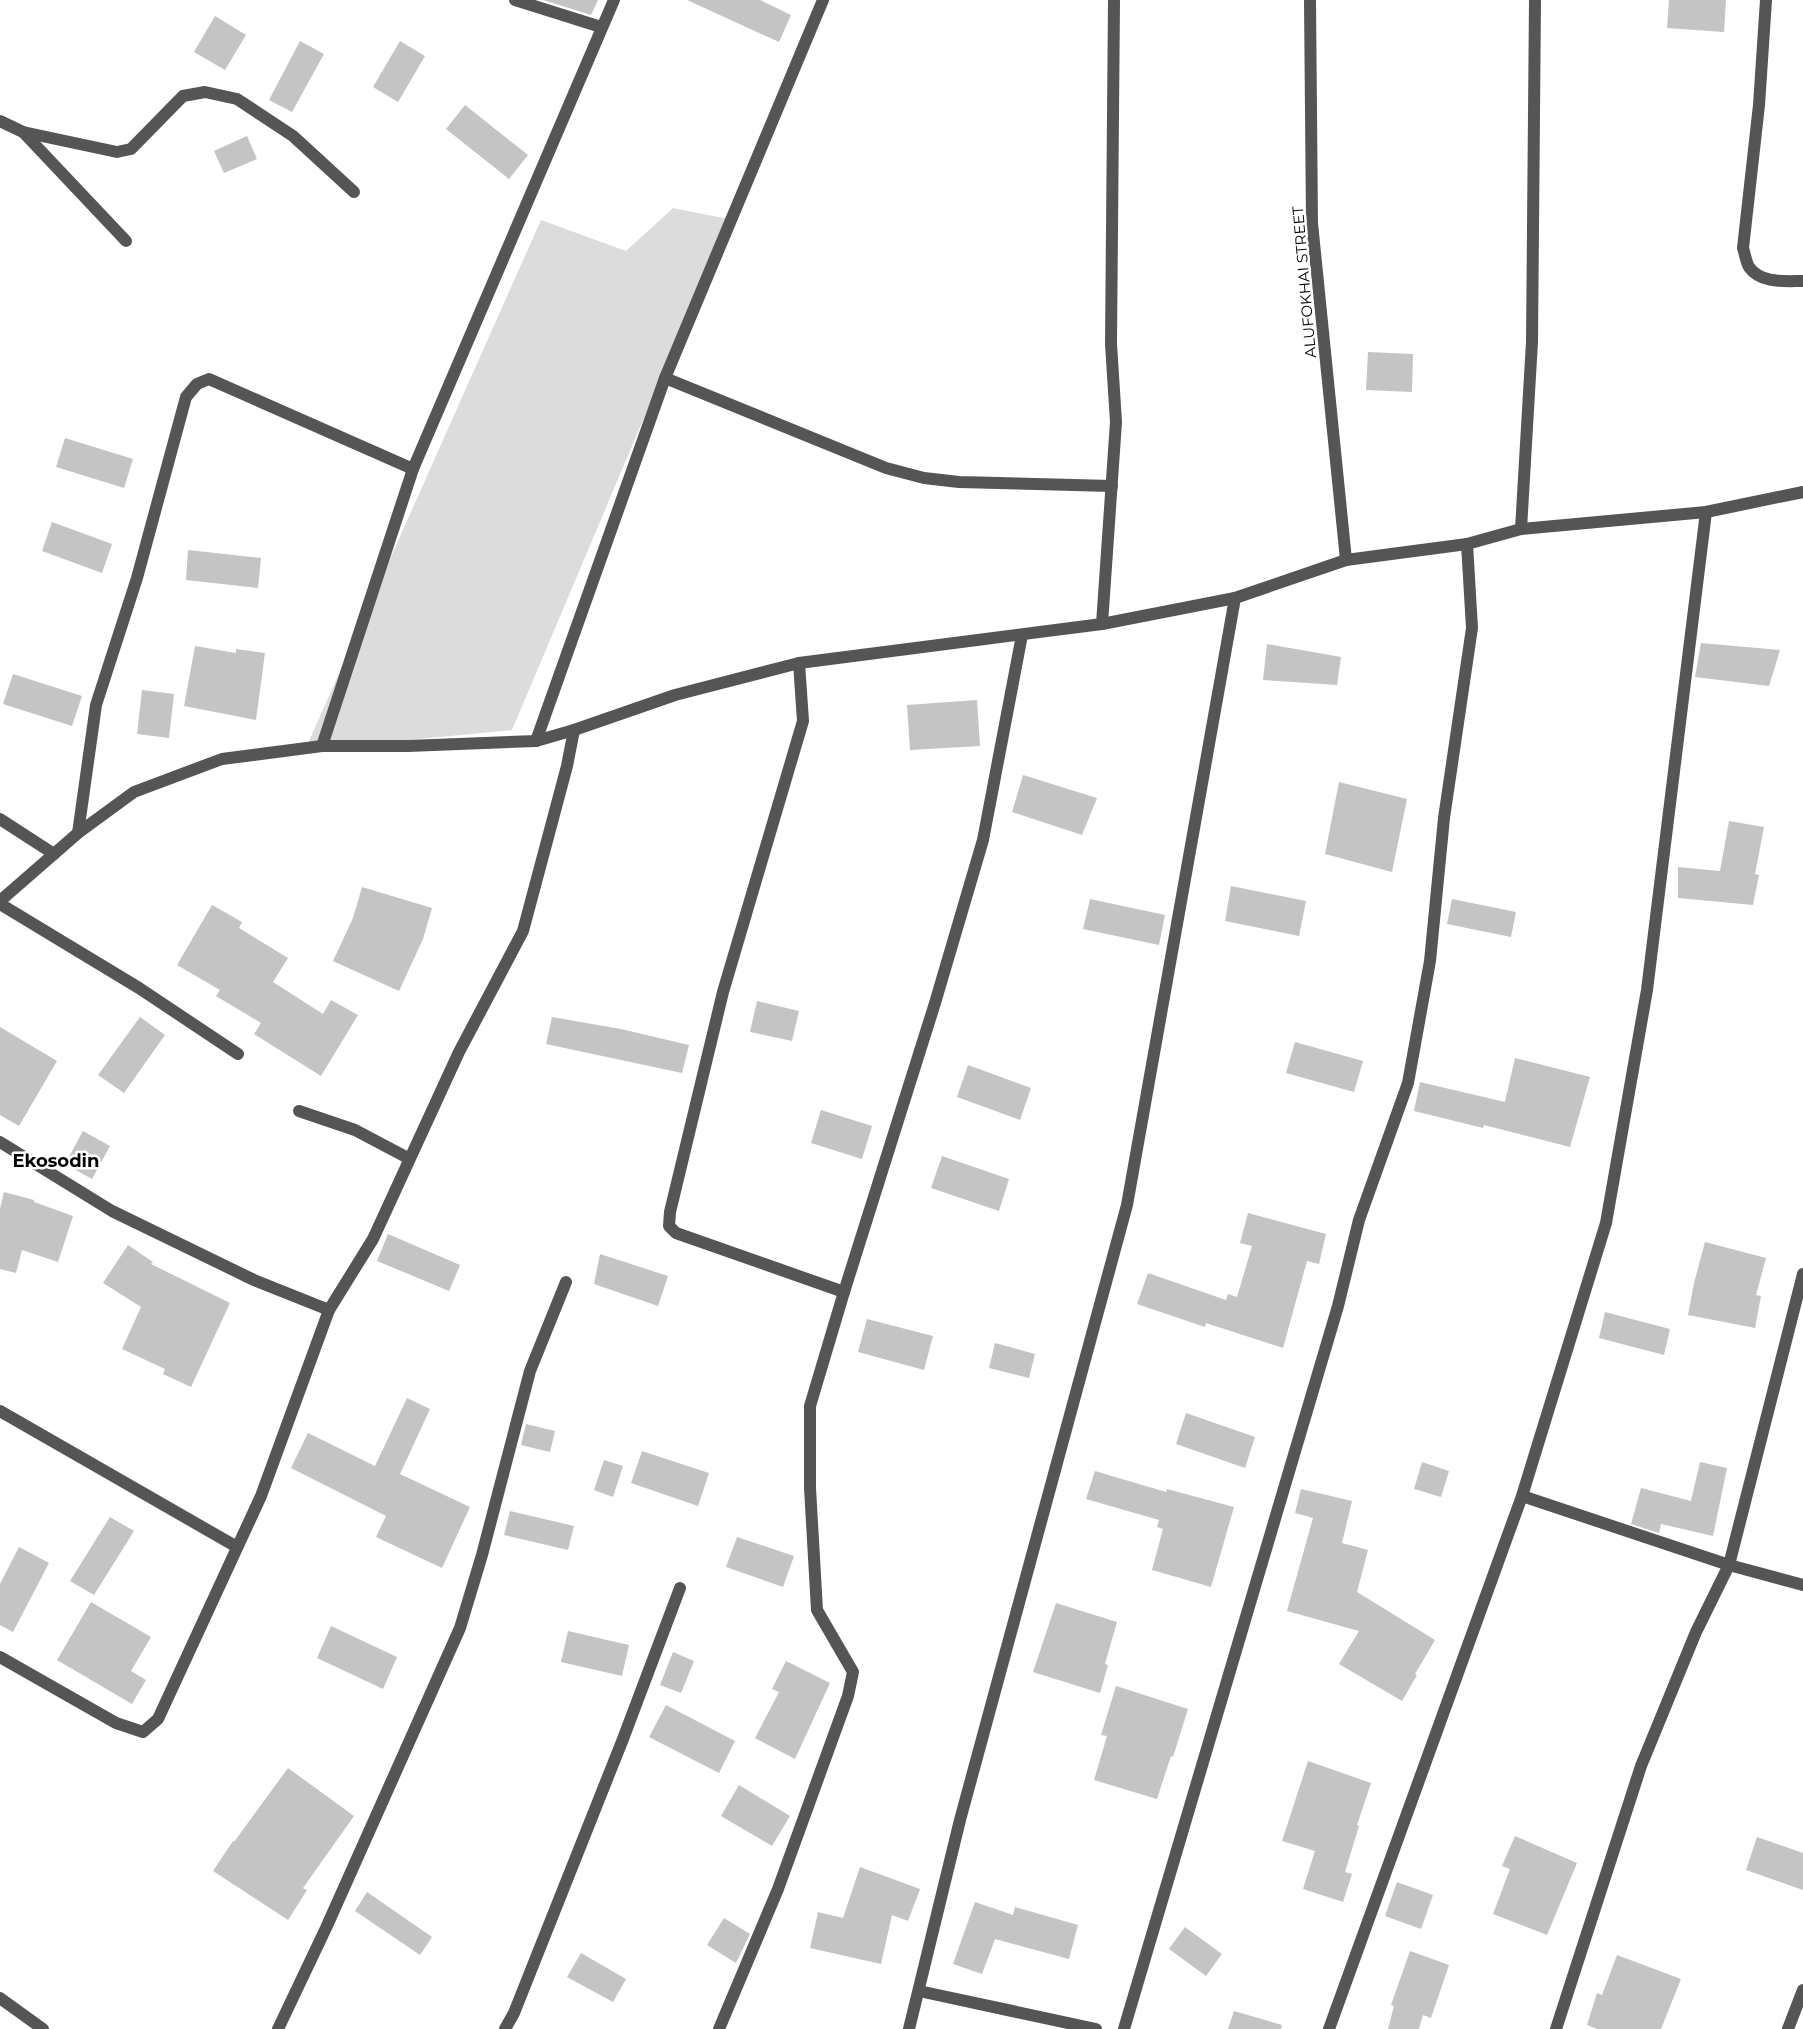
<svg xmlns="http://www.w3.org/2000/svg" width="1803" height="2029" font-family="Montserrat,sans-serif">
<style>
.green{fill:#dcdcdc}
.building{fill:#c4c4c4}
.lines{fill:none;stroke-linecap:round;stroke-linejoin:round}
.street{stroke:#555;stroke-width:12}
.labels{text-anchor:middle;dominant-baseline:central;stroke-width:5;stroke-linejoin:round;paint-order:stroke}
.street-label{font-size:15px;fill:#000;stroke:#fff}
.quarter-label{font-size:18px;font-weight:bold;fill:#000;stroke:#fff}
</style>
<rect width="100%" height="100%" fill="#fff"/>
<polygon class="green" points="673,208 728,219 512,730 305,750 541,220 626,251"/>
<g class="building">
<polygon points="543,0 598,0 591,15"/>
<polygon points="687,0 760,0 791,15 779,42"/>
<polygon points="1669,0 1726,0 1724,32 1667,28"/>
<polygon points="215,16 246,35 225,70 194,52"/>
<polygon points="300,41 324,54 292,112 269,100"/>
<polygon points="400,41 425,56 398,102 373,87"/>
<polygon points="465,105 528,155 509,179 446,129"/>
<polygon points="247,136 257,159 224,173 214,151"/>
<polygon points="1368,352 1413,354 1412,392 1366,390"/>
<polygon points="65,438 133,459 124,488 56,467"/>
<polygon points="52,522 112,544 102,573 42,551"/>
<polygon points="188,550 261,558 258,588 186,580"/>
<polygon points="1701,643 1780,650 1769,686 1695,677"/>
<polygon points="1267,644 1341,657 1337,685 1263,680"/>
<polygon points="195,646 236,653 236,649 265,653 256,720 184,706"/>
<polygon points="13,674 82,696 72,726 3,704"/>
<polygon points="142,690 174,694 169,738 137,734"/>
<polygon points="977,700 980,746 910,750 907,705"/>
<polygon points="1023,775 1097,798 1082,835 1012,812"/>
<polygon points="1339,782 1407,799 1392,872 1325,854"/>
<polygon points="1729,821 1764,827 1755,874 1759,875 1753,905 1678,898 1678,867 1720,871"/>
<polygon points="1231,886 1306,901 1299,936 1225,921"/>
<polygon points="362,887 432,908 423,939 399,991 333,961 353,918"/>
<polygon points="1090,899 1165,915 1159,945 1083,929"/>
<polygon points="1452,899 1516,912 1511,937 1447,924"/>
<polygon points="212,905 242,922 239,928 288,958 273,982 323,1014 331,1000 358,1015 321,1076 254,1034 261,1023 216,996 220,990 177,965"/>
<polygon points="757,1001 799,1011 792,1041 750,1032"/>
<polygon points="140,1017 165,1035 124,1093 98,1075"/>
<polygon points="552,1017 621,1029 689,1045 682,1073 546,1044"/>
<polygon points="0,1027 57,1061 19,1126 0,1115"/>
<polygon points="1295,1042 1363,1061 1354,1092 1286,1073"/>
<polygon points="1515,1058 1590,1077 1570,1147 1484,1125 1483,1128 1414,1111 1420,1082 1505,1102"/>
<polygon points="968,1065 1031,1088 1020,1120 957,1097"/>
<polygon points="821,1110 872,1126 862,1159 811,1143"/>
<polygon points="83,1131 110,1146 92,1179 65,1164"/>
<polygon points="942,1156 1009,1179 999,1211 931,1188"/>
<polygon points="4,1192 34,1200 34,1202 73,1216 58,1262 22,1250 16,1273 0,1269 0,1209"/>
<polygon points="1248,1213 1326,1234 1319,1264 1307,1261 1283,1348 1206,1323 1205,1327 1137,1304 1148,1273 1226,1300 1228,1294 1237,1297 1252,1246 1240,1243"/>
<polygon points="388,1234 460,1265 449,1291 377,1261"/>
<polygon points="1705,1242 1766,1258 1756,1295 1761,1296 1755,1328 1688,1315 1694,1283"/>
<polygon points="128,1245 153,1262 151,1264 230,1303 191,1387 163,1374 165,1369 122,1349 141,1307 103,1283"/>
<polygon points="600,1254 668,1276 658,1306 594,1284"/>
<polygon points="1605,1312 1670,1329 1664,1355 1599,1338"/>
<polygon points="867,1319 933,1336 924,1370 858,1352"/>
<polygon points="995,1343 1035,1354 1029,1378 989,1368"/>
<polygon points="407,1398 430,1409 400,1474 470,1507 442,1568 376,1537 386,1516 291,1468 308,1433 375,1466"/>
<polygon points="1186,1413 1255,1437 1245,1468 1176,1444"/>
<polygon points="526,1424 555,1431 550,1452 521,1445"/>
<polygon points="642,1451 709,1473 698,1506 631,1483"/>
<polygon points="604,1460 623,1466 613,1497 594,1490"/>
<polygon points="1422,1462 1449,1471 1441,1497 1414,1489"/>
<polygon points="1700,1462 1727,1468 1713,1536 1661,1524 1659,1533 1631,1524 1641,1488 1691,1501"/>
<polygon points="1095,1471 1166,1492 1167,1489 1234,1507 1211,1587 1152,1570 1163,1529 1157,1527 1159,1520 1086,1499"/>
<polygon points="1301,1489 1352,1501 1342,1543 1368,1550 1357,1592 1435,1640 1415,1674 1417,1675 1402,1701 1339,1664 1359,1631 1287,1611 1313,1518 1295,1513"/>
<polygon points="510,1511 574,1526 568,1550 504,1535"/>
<polygon points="110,1517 134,1531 94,1595 70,1581"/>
<polygon points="737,1537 794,1556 783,1587 726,1567"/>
<polygon points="19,1547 49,1563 13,1632 0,1625 0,1584"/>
<polygon points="91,1602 151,1637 131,1671 146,1680 132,1704 57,1660"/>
<polygon points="1056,1603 1117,1622 1105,1664 1108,1665 1100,1693 1033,1672"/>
<polygon points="331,1626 397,1657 383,1689 317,1658"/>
<polygon points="568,1631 629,1645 622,1676 561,1662"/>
<polygon points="673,1652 694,1661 681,1693 660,1685"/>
<polygon points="786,1661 830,1683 795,1759 755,1738 779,1692 772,1689"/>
<polygon points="1116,1686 1188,1709 1173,1757 1171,1756 1157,1799 1094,1780 1107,1736 1101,1735"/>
<polygon points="666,1705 735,1741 719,1773 649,1737"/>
<polygon points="1308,1761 1371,1783 1357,1825 1359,1826 1345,1872 1352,1874 1343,1902 1303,1889 1315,1851 1282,1841"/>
<polygon points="288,1768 354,1816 303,1888 307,1890 288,1920 213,1871 233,1841 234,1842"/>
<polygon points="739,1785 790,1816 772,1846 721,1816"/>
<polygon points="1515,1836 1577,1863 1547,1935 1493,1914 1510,1869 1502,1866"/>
<polygon points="1757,1837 1803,1853 1803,1890 1746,1870"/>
<polygon points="860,1867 920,1889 908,1921 892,1915 881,1964 810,1948 818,1912 843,1918"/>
<polygon points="1397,1882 1433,1895 1421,1929 1385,1916"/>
<polygon points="367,1892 432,1937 420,1955 355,1911"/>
<polygon points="975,1902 1013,1915 1015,1907 1078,1925 1069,1959 995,1939 982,1974 953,1964"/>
<polygon points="724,1918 750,1934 736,1963 707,1945"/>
<polygon points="1185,1927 1222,1954 1206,1976 1169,1949"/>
<polygon points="1410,1951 1449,1965 1431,2018 1423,2015 1419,2029 1388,2029 1394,2006 1391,2005"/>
<polygon points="581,1953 626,1979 613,2002 567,1977"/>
<polygon points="1617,1955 1681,1979 1661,2029 1597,2029 1587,2025 1597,1993 1602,1995"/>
<polygon points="1234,2011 1282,2025 1281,2029 1228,2029"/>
</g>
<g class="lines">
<g class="street">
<polyline points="515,0 601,27"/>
<polyline points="1310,0 1312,223 1346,560"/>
<path d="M1766 0 1759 105 1743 248C1745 254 1746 262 1749 267 1761 284 1785 281 1803 281"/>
<polyline points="0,121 23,132 117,152 131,149 183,96 205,92 237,99 293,136 354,192"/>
<polyline points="23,132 126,241"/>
<polyline points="665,378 886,468 924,478 959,482 1112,486"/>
<polyline points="1521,529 1532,342 1535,0"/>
<polyline points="1102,624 1116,422 1111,344 1114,0"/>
<polyline points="799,663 803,721 723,992 670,1212 669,1226 676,1233 844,1292"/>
<polyline points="536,741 665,378 823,0"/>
<polyline points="322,746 413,469 614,0"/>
<polyline points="0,819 54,854"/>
<polyline points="78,833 96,705 137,578 186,397 197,384 209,379 413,469"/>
<polyline points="0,901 78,833 134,792 222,759 322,746 408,746 536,741 574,730 675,695 799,663 1102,624 1235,598 1346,560 1467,544 1521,529 1706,512 1803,492"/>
<polyline points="0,904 139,988 238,1054"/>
<polyline points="299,1111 355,1130 408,1158"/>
<polyline points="0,1142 112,1211 254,1280 329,1310"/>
<polyline points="0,1411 237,1547"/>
<polyline points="1522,1496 1729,1565 1803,1585"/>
<polyline points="0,1657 116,1723 143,1732 158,1719 261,1496 329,1310 373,1239 459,1052 523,931 567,766 574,730"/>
<polyline points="919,1991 1096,2029"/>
<polyline points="0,1998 43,2029"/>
<polyline points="278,2029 326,1928 460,1628 482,1555 530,1371 566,1282"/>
<polyline points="505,2029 514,2013 623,1739 680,1588"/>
<polyline points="719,2029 778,1889 848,1696 853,1672 817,1610 810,1488 810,1406 844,1292 935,1003 983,840 1022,635"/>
<polyline points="909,2029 960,1820 1127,1205 1235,598"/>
<polyline points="1124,2029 1338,1306 1359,1220 1408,1083 1430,961 1444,818 1472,628 1467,544"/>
<polyline points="1329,2029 1522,1496 1606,1223 1647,990 1706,512"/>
<polyline points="1556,2029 1641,1766 1696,1632 1729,1565 1803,1274"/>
<polyline points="1788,2029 1803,1990"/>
</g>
</g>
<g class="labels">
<g class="street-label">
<text transform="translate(1304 282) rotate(-95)">ALUFOKHAI STREET</text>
</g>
<g class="quarter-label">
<text x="56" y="1161">Ekosodin</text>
</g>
</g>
</svg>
